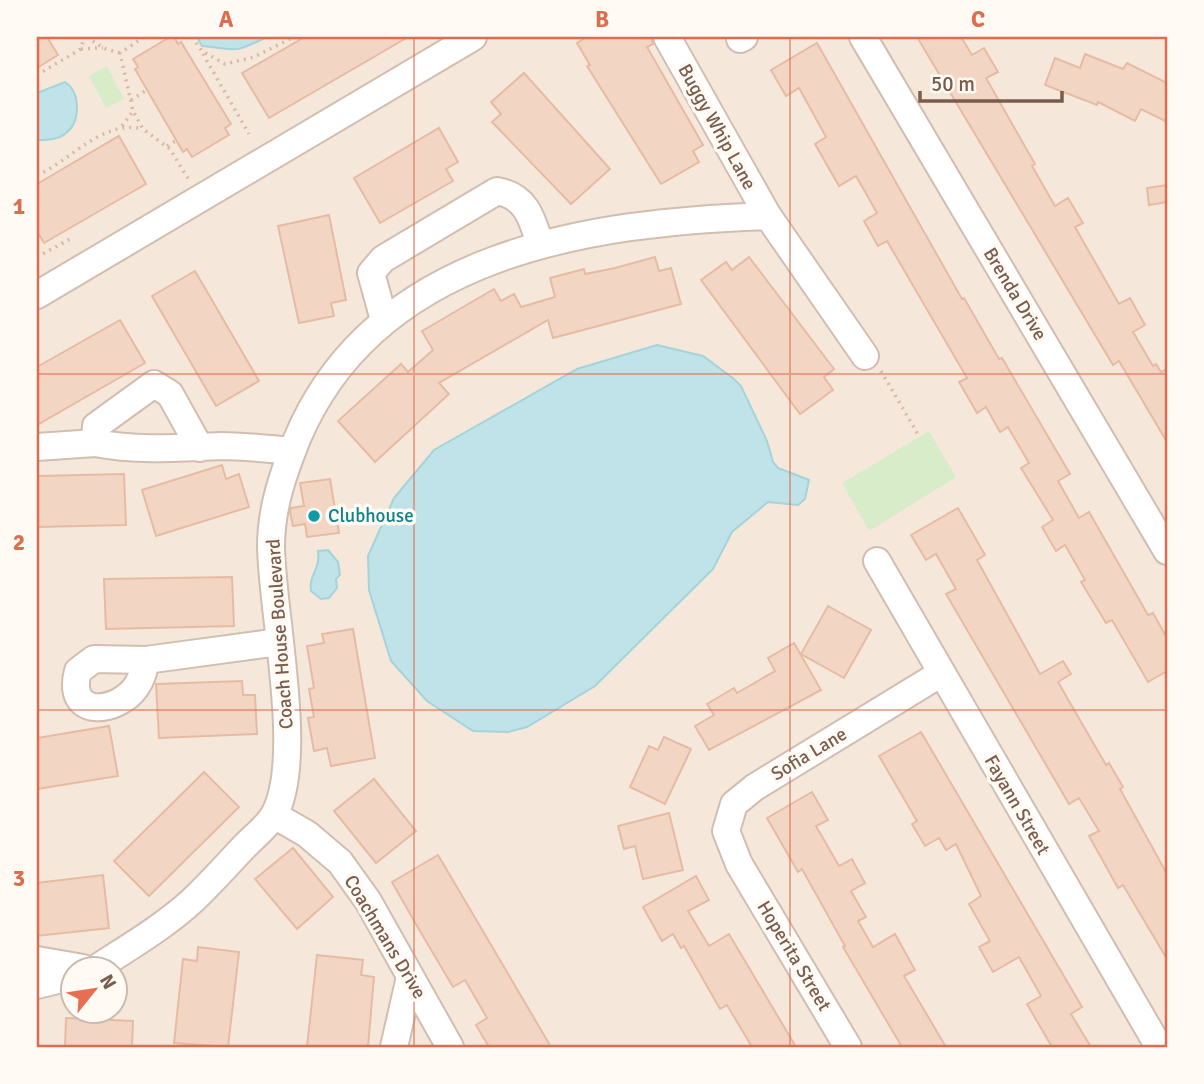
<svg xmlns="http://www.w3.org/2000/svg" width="1204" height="1084" font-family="Signika,sans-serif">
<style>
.residential{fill:#f5e8da;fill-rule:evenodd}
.green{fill:#d8ecc9}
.water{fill:#bfe3e8;stroke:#a5d3da;stroke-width:2}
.building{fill:#f3d5c3;stroke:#e6bba3;stroke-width:2}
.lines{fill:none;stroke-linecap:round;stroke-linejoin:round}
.minor-casing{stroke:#d1beb0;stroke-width:30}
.path{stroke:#d9b8a5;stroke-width:3.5;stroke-dasharray:2 5;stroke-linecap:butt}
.minor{stroke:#fff;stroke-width:26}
.grid{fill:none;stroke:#dc6d51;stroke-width:2;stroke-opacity:0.55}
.culture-dot{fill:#0f9aa8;stroke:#fffaf3;stroke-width:2.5}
.labels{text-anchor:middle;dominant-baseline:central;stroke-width:7;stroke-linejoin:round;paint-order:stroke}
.street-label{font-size:19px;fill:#7a5c4d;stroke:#fffaf3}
.culture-label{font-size:19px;fill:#0d838f;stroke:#fffaf3;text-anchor:start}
.neatline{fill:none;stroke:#dc6d51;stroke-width:2.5}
.grid-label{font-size:23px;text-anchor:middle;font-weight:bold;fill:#dc6d51}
</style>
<rect width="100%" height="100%" fill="#fdf6ec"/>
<path class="residential" d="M37 37H1167V1047H37ZM74 968H116V1010H74Z"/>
<g class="green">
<polygon points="107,66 124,99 106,108 89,76"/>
<polygon points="929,431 956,477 869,531 842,483"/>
</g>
<g class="water">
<path d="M197 37H267C230 55 239 49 202 46Z"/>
<path d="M65 82C81 93 81 122 65 134 57 140 47 140 37 140V93Z"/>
<polygon points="657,345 703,356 734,379 741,386 767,441 773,462 778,468 809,480 805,499 798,505 768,502 732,532 713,569 595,686 527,727 508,732 473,731 427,701 391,661 369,590 368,556 394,498 434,450 577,369"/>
<path d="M328 550 338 562 340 575 336 579 337 588 329 598 321 599 311 591C308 575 321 570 318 551Z"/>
</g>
<g class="building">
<polygon points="37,37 47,37 58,55 37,68"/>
<polygon points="170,37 174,37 178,44 181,42 231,124 225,128 229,135 192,157 187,149 183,152 135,69 138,67 133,59"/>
<polygon points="305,37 408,37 269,118 242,73"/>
<polygon points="587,37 651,37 653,44 647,47 703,145 693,151 699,162 661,184 587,66 590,65 577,43"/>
<polygon points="917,37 961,37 972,55 984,48 998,72 986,78 1035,164 1032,166 1055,206 1068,198 1083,223 1075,227 1119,304 1130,298 1145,325 1133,332 1153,366 1156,364 1161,372 1167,369 1167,442 1119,361 1113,365"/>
<polygon points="817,43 962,299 964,298 999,359 1002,358 1070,474 1058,481 1079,518 1089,512 1148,615 1153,613 1167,638 1167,671 1148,682 1112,620 1106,623 1081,582 1085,580 1065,545 1056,551 1042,527 1053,520 1021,468 1029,463 1008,427 1000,432 986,407 977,413 959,382 967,378 887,241 878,246 864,221 877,213 856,176 839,186 815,144 826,137 799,88 786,96 771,70"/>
<polygon points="1085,54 1123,69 1127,63 1167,83 1167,122 1141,109 1135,121 1098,102 1097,105 1045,85 1055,58 1080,68"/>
<polygon points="524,73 610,169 571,204 492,122 501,114 491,102"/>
<polygon points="439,128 458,162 446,169 453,181 380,223 354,178"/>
<polygon points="119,136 146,184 44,243 37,231 37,184"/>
<polygon points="1167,185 1167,202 1149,205 1147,188"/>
<polygon points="329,215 346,300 331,303 334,316 299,323 278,226"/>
<polygon points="655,257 659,271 671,268 681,304 553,338 548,320 439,383 449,394 375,462 338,421 401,364 408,372 433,350 422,331 494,289 501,301 514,294 521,307 555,297 550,278 584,269 585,274 615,268"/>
<polygon points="749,257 834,369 824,377 833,390 800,414 701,280 726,262 732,270"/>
<polygon points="195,271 259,381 216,406 152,296"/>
<polygon points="120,320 145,363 37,425 37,367"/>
<polygon points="222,465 226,479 239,474 249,507 156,536 142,490"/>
<polygon points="124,474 126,525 37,527 37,476"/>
<polygon points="330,479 339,533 307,537 305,524 293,526 290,512 291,508 304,506 300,483"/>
<polygon points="958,508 985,555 977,560 1040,674 1063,661 1071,674 1058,682 1106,765 1109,763 1123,787 1120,789 1167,874 1167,959 1123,885 1118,888 1089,836 1099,831 1079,798 1069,804 946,594 956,589 936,554 926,560 911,535"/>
<polygon points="232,577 234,626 106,629 104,579"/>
<polygon points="828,606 871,630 844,678 801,654"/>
<polygon points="353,629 375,758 331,766 327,748 314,751 308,718 314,717 309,689 314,688 307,646 324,643 322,634"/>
<polygon points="794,643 821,690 709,750 695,726 714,715 707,704 734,688 737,693 775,671 768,658"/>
<polygon points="242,681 243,695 255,695 257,734 159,738 156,684"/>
<polygon points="109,726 118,776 37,789 37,738"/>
<polygon points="921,732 1082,1007 1071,1014 1091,1047 1052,1047 1027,1004 1041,996 1019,957 993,972 979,947 990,941 969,904 981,896 956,844 946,850 939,838 925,846 912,824 917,821 879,756"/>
<polygon points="664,737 691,749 665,804 630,787 649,746 658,750"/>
<polygon points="204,772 239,807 149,896 114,861"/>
<polygon points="374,779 416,831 376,863 334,811"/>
<polygon points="812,792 828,820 816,826 839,866 852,859 865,883 851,891 866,917 858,921 873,947 895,934 915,970 904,976 946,1047 902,1047 843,947 845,946 802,869 798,872 767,818"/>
<polygon points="669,813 683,870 643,879 635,846 624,849 618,826"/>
<polygon points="293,848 333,897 297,929 255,879"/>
<polygon points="438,855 507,972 551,1047 489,1047 476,1025 487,1018 472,992 465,980 453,987 417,926 392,882"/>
<polygon points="103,875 109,928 37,936 37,883"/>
<polygon points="696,876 709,900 688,911 709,946 729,934 796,1047 752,1047 727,1005 720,1009 684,946 681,948 673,934 662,941 643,907"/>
<polygon points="198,947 239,952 228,1047 174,1043 183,959 197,961"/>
<polygon points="317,955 363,960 361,975 374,977 368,1047 307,1047"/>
<polygon points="66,1018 133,1021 132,1047 65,1047"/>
</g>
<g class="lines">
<defs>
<g id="minor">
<polyline points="667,37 768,216"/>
<polyline points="863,37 1167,551"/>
<polyline points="740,39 744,37"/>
<polyline points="37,295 473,37"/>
<path d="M384 320 371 273 383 259 497 191C526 196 532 218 540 244"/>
<polyline points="37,447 95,443"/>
<path d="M200 448 170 394 154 384 96 426 95 443C137 451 178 448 221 446 244 446 269 449 292 451"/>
<polyline points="877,561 1159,1047"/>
<path d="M146 660C144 669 142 679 136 687 117 714 65 719 78 671L94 659 146 660 279 642"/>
<polyline points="274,815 307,834 340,862 368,901 450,1047"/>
<polyline points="37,960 83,968"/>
<path d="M97 968C129 947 165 926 193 900 210 884 226 866 242 849 252 838 267 827 274 815 305 759 272 614 271 547 271 508 283 474 297 439 375 253 589 222 768 216L865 356"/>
<polyline points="37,985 74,976"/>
<polyline points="394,1047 410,977"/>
<polyline points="848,1047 739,864 726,831 734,804 755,787 940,674"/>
</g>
</defs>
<use href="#minor" class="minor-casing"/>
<g class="path">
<polyline points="87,37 103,48 120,53"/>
<polyline points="144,37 120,53 133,111 143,129 170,149 189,180"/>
<polyline points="192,37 202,51 225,64 254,57 294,37"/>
<polyline points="81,49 103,48"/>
<polyline points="203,54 249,134"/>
<polyline points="37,75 81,49 84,37"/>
<polyline points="131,100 147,90"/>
<polyline points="122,126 133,111"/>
<polyline points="167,146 177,140"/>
<path d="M37 175C71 161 102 119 143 129"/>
<polyline points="37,257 70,239"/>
<polyline points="881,371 919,436"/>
</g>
<use href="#minor" class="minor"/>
</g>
<path class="grid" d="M414 37V1047M790 37V1047M37 374H1167M37 710H1167"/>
<circle class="culture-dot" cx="314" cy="516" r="7"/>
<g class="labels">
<g class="street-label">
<text transform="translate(717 127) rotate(61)">Buggy Whip Lane</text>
<text transform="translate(1015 294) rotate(59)">Brenda Drive</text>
<text transform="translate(280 634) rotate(-94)">Coach House Boulevard</text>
<text transform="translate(809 754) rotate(-31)">Sofia Lane</text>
<text transform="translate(1017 805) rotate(60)">Fayann Street</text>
<text transform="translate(385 937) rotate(59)">Coachmans Drive</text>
<text transform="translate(794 956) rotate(59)">Hoperita Street</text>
</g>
<g class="culture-label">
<text x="328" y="516">Clubhouse</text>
</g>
</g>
<rect width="1204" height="1084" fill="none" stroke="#fffaf3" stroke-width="77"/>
<g transform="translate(94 990) rotate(60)"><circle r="33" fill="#fffaf3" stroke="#cabbb1" stroke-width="2"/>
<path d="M0-5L12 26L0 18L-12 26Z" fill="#e76f51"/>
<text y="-10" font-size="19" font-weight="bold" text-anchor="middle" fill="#7a5c4d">N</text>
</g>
<path d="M920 91v10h142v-10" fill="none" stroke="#7a5c4d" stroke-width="3.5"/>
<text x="931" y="91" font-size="21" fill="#7a5c4d" stroke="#fffaf3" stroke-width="5" paint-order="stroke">50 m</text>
<rect x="38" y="38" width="1128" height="1008" class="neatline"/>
<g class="grid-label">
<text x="226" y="27">A</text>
<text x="602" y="27">B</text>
<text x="978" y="27">C</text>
<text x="19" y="214">1</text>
<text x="19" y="550">2</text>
<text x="19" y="886">3</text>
</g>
</svg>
